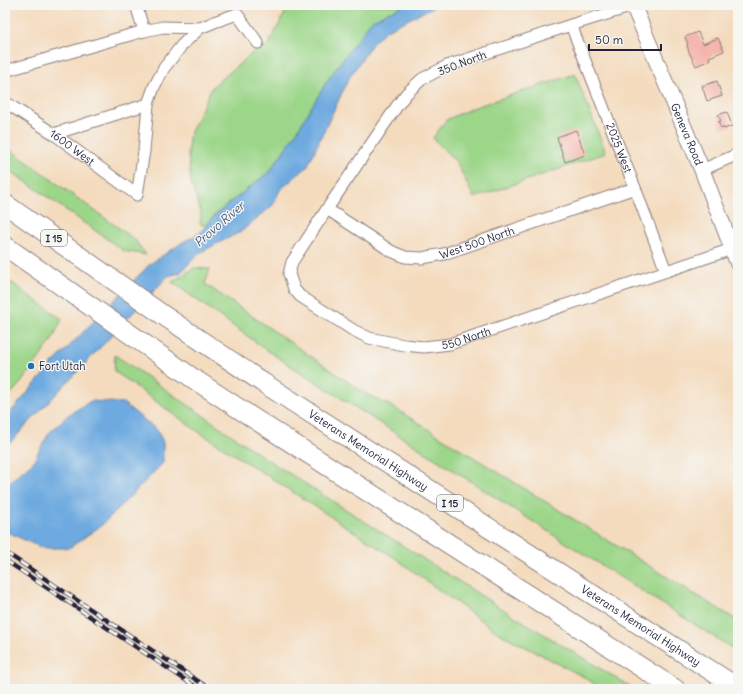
<svg xmlns="http://www.w3.org/2000/svg" width="743" height="694" font-family="Delius,sans-serif">
<style>
.green{fill:#9cd689;stroke:#5f7c62}
.water{fill:#6eaae0;stroke:#48668e}
.building{fill:#f5aea4}
.lines{fill:none;stroke-linecap:round;stroke-linejoin:round}
.minor-casing{stroke:#8b7e7c;stroke-width:13}
.secondary-casing{stroke:#8b7e7c;stroke-width:17}
.motorway-casing{stroke:#8b7e7c;stroke-width:21}
.minor{stroke:#fff;stroke-width:11}
.secondary{stroke:#fff;stroke-width:15}
.motorway{stroke:#fff;stroke-width:19}
.rail-casing{stroke:#22223b;stroke-width:4.5}
.rail{stroke:#f6f6f2;stroke-width:3;stroke-dasharray:9;stroke-linecap:butt}
.poi-dot{fill:#1f6fb2;stroke:#f6f6f2;stroke-width:1.5}
.labels{text-anchor:middle;dominant-baseline:central;stroke-width:3;stroke-linejoin:round;paint-order:stroke}
.shield{fill:#f6f6f2;stroke:#626272;stroke-width:1}
.shield-label{font-size:10px;font-weight:bold;fill:#22223b}
.street-label{font-size:11px;fill:#22223b;stroke:#f6f6f2}
.poi-label{font-size:11px;fill:#22223b;stroke:#f6f6f2;text-anchor:start}
.water-label{font-size:12px;font-style:italic;fill:#40587d;stroke:#f6f6f2}
</style>
<rect width="100%" height="100%" fill="#f6f6f2"/>
<filter id="ink" filterUnits="userSpaceOnUse"><feTurbulence type="fractalNoise" baseFrequency=".025" numOctaves="2"/><feDisplacementMap in="SourceGraphic" scale="8" xChannelSelector="R" yChannelSelector="G"/><feConvolveMatrix kernelMatrix="1 2 1 2 8 2 1 2 1" color-interpolation-filters="sRGB"/></filter>
<filter id="wash" filterUnits="userSpaceOnUse"><feTurbulence type="fractalNoise" baseFrequency=".012" numOctaves="4" result="noise"/><feDisplacementMap in="SourceGraphic" scale="16" xChannelSelector="R" yChannelSelector="G"/><feGaussianBlur stdDeviation="0.9" result="paint"/><feColorMatrix in="noise" values="0 0 0 0 0 0 0 0 0 0 0 0 0 0 0 0 0 1.4 0 .05"/><feComposite in="paint" operator="in"/></filter>
<g filter="url(#wash)">
<rect width="100%" height="100%" fill="#f4dbbe"/>
<g class="green">
<polygon points="289,5 404,5 394,10 388,12 296,133 270,171 216,214 206,226 200,224 201,212 191,183 188,154 189,136 212,87 262,45 268,47 270,42"/>
<polygon points="575,74 606,153 474,198 457,163 433,138 446,120 475,107"/>
<polygon points="5,146 134,239 146,255 124,251 5,167"/>
<polygon points="194,268 210,269 205,284 366,394 391,406 738,621 738,652 560,539 271,353 172,282"/>
<polygon points="5,278 62,319 51,342 20,384 5,400"/>
<polygon points="115,355 268,460 496,605 634,689 602,689 584,677 497,632 395,558 193,428 114,371"/>
</g>
<g class="water">
<polygon points="404,5 437,5 385,31 372,44 349,78 307,167 280,190 273,205 242,231 199,253 180,273 168,276 5,448 5,419 53,363 150,264 183,242 200,233 216,214 270,171 296,133 327,81 371,21 388,12 394,10"/>
<polygon points="91,401 123,403 157,430 163,442 163,463 102,525 69,548 42,548 5,531 5,486 33,462 49,433 68,415"/>
</g>
<g id="blocks">
<g class="building">
<polygon points="698,32 703,44 718,38 724,51 709,57 710,60 696,66 689,52 687,45 688,44 685,37"/>
<polygon points="717,81 722,96 707,101 702,86"/>
<polygon points="727,112 732,126 724,129 723,127 721,128 718,122 721,121 718,115"/>
<polygon points="576,130 585,155 565,162 557,137"/>
</g>
</g>
</g>
<g filter="url(#ink)">
<use href="#blocks" fill-opacity="0" stroke="#8b7e7c" stroke-width="1"/>
<g class="lines">
<defs>
<g id="minor">
<polyline points="136,5 144,31"/>
<path id="s1" d="M633 6 571 25 447 66 422 79 406 94 397 106 327 209 292 262 289 274 294 289 300 296 353 330 369 338 404 345 424 347 450 344 732 249"/>
<path id="s2" d="M571 25 635 188 666 271"/>
<polyline points="5,71 144,31 163,27 200,28 217,21 237,14 258,43"/>
<path id="s3" d="M5 102 54 134 137 195 144 151 148 104 154 87 164 68 182 45 200 28"/>
<polyline points="54,134 148,104"/>
<polyline points="702,170 738,154"/>
<path id="s4" d="M327 209 391 251 405 257 422 258 444 254 635 188"/>
</g>
<g id="secondary">
<path id="s5" d="M633 5 702 170 738 264"/>
</g>
<g id="motorway">
<path id="s6" d="M5 204 163 315 262 382 738 688"/>
<polyline points="5,246 194,379 253,418 675,689"/>
</g>
</defs>
<use href="#minor" class="minor-casing"/>
<use href="#secondary" class="secondary-casing"/>
<use href="#motorway" class="motorway-casing"/>
<use href="#minor" class="minor"/>
<use href="#secondary" class="secondary"/>
<use href="#motorway" class="motorway"/>
<defs>
<g id="rail">
<polyline points="5,552 210,689"/>
<polyline points="5,560 199,689"/>
</g>
</defs>
<use href="#rail" class="rail-casing"/>
<use href="#rail" class="rail"/>
</g>
</g>
<circle class="poi-dot" cx="31" cy="366" r="4"/>
<g class="labels">
<g class="shield">
<rect x="41" y="230" width="26" height="16" rx="3"/>
<rect x="437" y="495" width="26" height="16" rx="3"/>
</g>
<g class="shield-label">
<text x="54" y="238">I 15</text>
<text x="450" y="503">I 15</text>
</g>
<g class="street-label">
<text transform="translate(462 63) rotate(-21)">350 North</text>
<text stroke="none"><textPath href="#s5" startOffset="140">Geneva Road</textPath></text>
<text stroke="none"><textPath href="#s3" startOffset="81">1600 West</textPath></text>
<text stroke="none"><textPath href="#s2" startOffset="132">2025 West</textPath></text>
<text stroke="none"><textPath href="#s4" startOffset="166">West 500 North</textPath></text>
<text stroke="none"><textPath href="#s1" startOffset="666">550 North</textPath></text>
<text stroke="none"><textPath href="#s6" startOffset="439">Veterans Memorial Highway</textPath></text>
<text stroke="none"><textPath href="#s6" startOffset="763">Veterans Memorial Highway</textPath></text>
</g>
<g class="poi-label">
<text x="39" y="366">Fort Utah</text>
</g>
<g class="water-label">
<text transform="translate(219 224) rotate(-41)">Provo River</text>
</g>
</g>
<rect width="743" height="694" fill="none" stroke="#f6f6f2" stroke-width="20"/>
<path d="M589 44v6h72v-6" fill="none" stroke="#22223b" stroke-width="2"/>
<text x="595" y="44" font-size="12" fill="#22223b" stroke="#f6f6f2" stroke-width="3" paint-order="stroke">50 m</text>
</svg>
